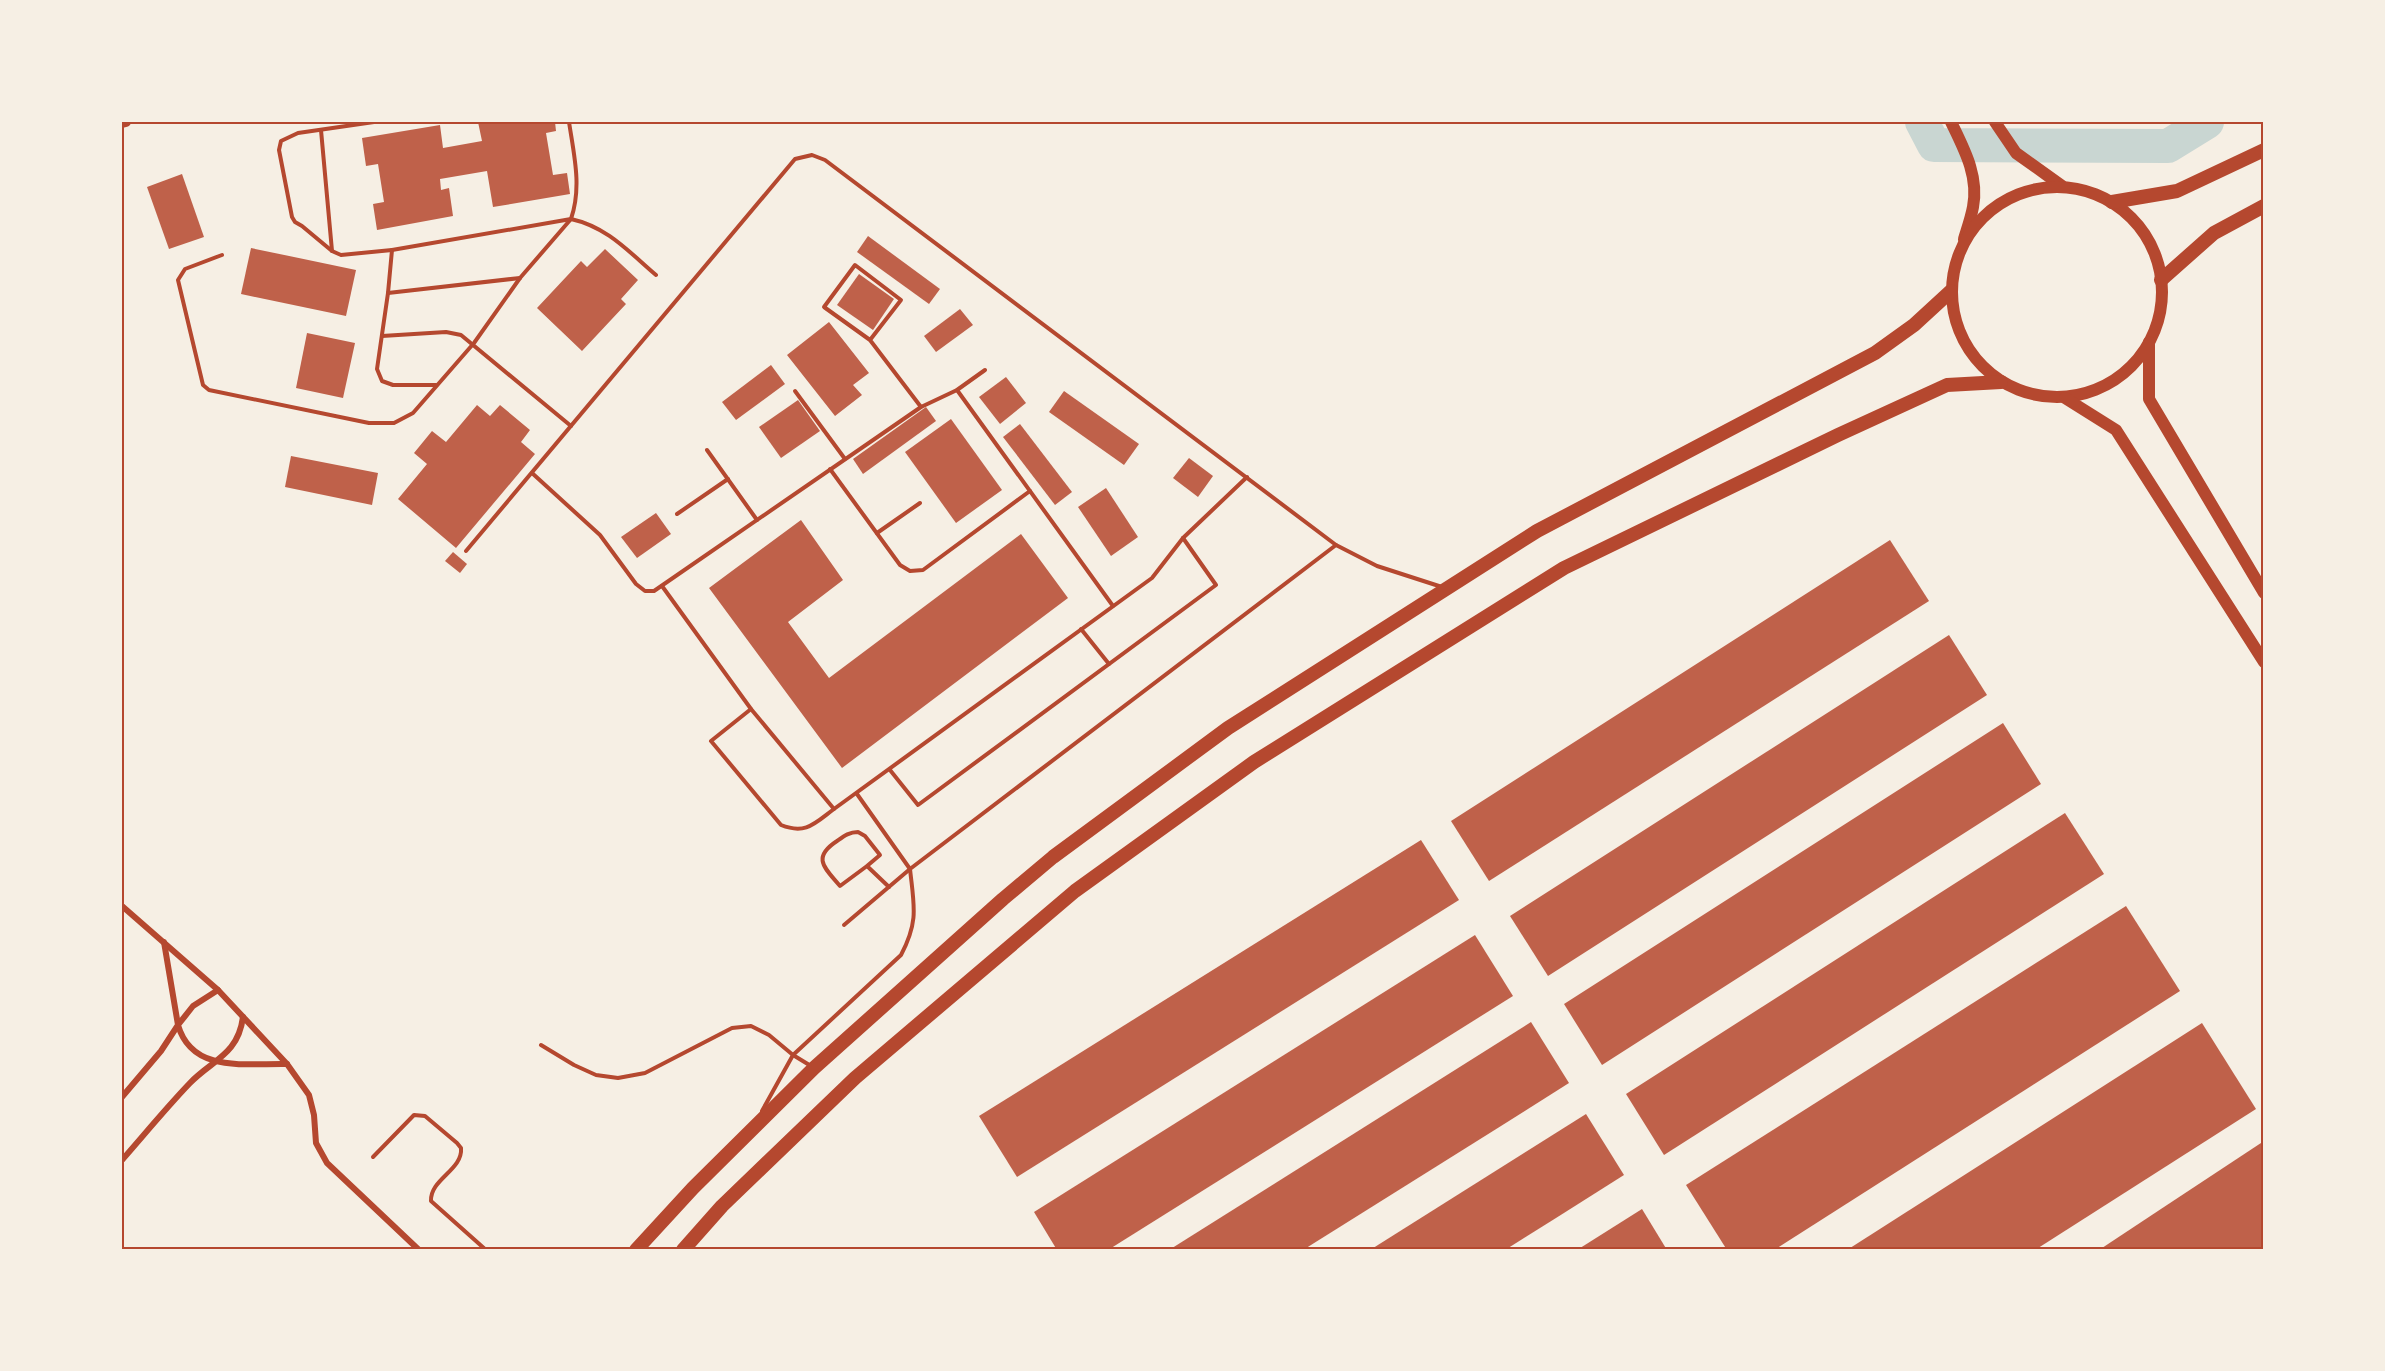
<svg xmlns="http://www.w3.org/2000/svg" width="2385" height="1371" font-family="Georgia,serif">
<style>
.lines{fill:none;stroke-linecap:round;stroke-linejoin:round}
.river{stroke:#c9d6d2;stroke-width:34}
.building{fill:#bf614a}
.service{stroke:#b5482f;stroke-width:4}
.minor{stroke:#b5482f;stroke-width:6}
.tertiary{stroke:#b5482f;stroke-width:10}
.secondary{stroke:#b5482f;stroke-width:12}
.primary{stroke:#b5482f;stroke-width:14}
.trunk{stroke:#b5482f;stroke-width:14}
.neatline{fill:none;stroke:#b5482f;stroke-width:2}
</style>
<rect width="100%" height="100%" fill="#f6efe4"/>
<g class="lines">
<polyline class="river" points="1922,122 1934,145 2168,146 2207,122"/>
</g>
<g class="building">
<polygon points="478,122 555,122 556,131 546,133 553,175 567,173 570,194 493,207 487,171 440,179 441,190 449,188 453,216 377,230 373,204 384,202 378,164 366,166 362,138 440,125 443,148 482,141"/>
<polygon points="182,174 204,237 169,249 147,187"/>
<polygon points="868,236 940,289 929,304 857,252"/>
<polygon points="251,248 356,270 346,316 241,294"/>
<polygon points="605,249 638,280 621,299 626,304 582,351 537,308 581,261 587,267"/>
<polygon points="859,274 894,299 873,330 837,305"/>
<polygon points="960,309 973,325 936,352 924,336"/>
<polygon points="829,322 869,373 853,385 862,395 835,416 787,355"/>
<polygon points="307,333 355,343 343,398 296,388"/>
<polygon points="771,365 785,384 736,420 722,402"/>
<polygon points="1006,377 1026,403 1000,424 979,397"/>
<polygon points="1064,391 1139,444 1124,465 1049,412"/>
<polygon points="798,400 820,431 781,458 759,427"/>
<polygon points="477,405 490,416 500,405 530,430 521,442 535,454 456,548 398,499 427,464 414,453 432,431 446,442"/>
<polygon points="926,407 936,421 863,474 853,459"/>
<polygon points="951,419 1002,490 956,523 905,452"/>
<polygon points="1020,424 1072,492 1055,505 1003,437"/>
<polygon points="291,456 378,473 372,505 285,487"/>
<polygon points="1189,458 1213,476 1198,497 1173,478"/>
<polygon points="1106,488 1138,537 1111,556 1078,507"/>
<polygon points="656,513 671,534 637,558 621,537"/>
<polygon points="801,520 843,580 788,622 829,678 1021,534 1068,598 842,768 709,588"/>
<polygon points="1890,540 1929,601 1489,881 1451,821"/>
<polygon points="453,552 467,564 460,573 445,561"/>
<polygon points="1949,635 1987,695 1548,976 1510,916"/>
<polygon points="2003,723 2041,784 1602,1065 1564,1004"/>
<polygon points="2065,813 2104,874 1664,1155 1626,1094"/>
<polygon points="1421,840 1459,900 1017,1177 979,1116"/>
<polygon points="2126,906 2180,991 1774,1250 1727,1250 1686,1185"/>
<polygon points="1475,935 1513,996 1108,1250 1057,1250 1034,1212"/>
<polygon points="1531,1022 1569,1083 1501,1126 1303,1250 1169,1250"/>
<polygon points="2202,1023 2256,1109 2035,1250 1847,1250"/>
<polygon points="1586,1114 1624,1175 1556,1218 1505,1250 1370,1250"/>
<polygon points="2264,1141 2264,1250 2099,1250 2167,1205"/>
<polygon points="1642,1209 1667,1250 1577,1250"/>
</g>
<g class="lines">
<g class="service">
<polyline points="374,122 298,133 281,141 279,150 292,217 295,222 302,226 332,251 341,255 392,250"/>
<polyline points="321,130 332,251"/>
<path d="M222 255 185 269 178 280 203 385 209 390 369 423H394L413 413 474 343 520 278 571 219C607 227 628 251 656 275"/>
<polyline points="388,293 520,278"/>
<polyline points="382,336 446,332 461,335 571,426"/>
<polyline points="870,340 901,300 855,265 824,307 870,340 921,407"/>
<path d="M436 385H393L382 381 377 369 388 293 392 250 571 219C582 187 574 155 569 122"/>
<polyline points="957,390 1113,606"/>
<polyline points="795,391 845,459"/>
<polyline points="707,450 757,520"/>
<polyline points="830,469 900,565 910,571 923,570 1030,491"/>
<polyline points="532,473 600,535 636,584 645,591 654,591 921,407 957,390 985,370"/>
<polyline points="677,514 728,479"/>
<polyline points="877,533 920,503"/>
<polyline points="466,551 795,159 812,155 825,160 1336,545"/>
<polyline points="662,586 751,709 834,809 1152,578 1183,538 1247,477"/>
<polyline points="1081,629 1109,664"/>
<path d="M751 709 711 741 781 825C806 835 815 823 834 809"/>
<polyline points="890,770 918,805 1216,585 1183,538"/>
<path d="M867 866 880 855 865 836 858 832C849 832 844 836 837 841 811 858 825 868 840 886L867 866 889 887"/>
<polyline points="844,925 910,869 857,794"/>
<polyline points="541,1045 574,1065 596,1075 618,1078 645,1073 732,1028 751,1026 769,1035 793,1055 811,1066"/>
<path d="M762 1111 793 1055 901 955C919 921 914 906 910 869L1336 545 1377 566 1442 587"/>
<path d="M373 1157 414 1115 425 1116 457 1143 461 1148C463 1170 430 1179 431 1201L486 1250"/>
</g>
<g class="minor">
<polyline points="122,906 218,990 287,1064 309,1095 314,1115 316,1143 327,1163 419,1250"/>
<path d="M218 990 193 1006 178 1025C192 1074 247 1063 287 1064"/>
<polyline points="122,1097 161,1051 178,1025 164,942"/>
<path d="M122 1160C144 1135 166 1108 190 1083 212 1060 238 1055 243 1017"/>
</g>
<polyline class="tertiary" points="122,123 126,122"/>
<g class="secondary">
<path d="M1951 122C1964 149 1979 176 1973 207 1971 218 1967 229 1964 239"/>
<polyline points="1995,122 2016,153 2062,186"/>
<circle cx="2057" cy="292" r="105"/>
<polyline points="2149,342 2149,399 2264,593"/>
<polyline points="2065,398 2116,430 2264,662"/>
</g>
<g class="primary">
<polyline points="636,1250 693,1188 814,1068 1003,899 1053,857 1228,728 1537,531 1875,353 1914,325 1951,291"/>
<polyline points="683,1250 722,1206 855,1078 1075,891 1254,762 1564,568 1838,435 1947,385 2001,382"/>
</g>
<g class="trunk">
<polyline points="2112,202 2177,191 2264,150"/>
<polyline points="2161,280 2214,233 2264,206"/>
</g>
</g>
<rect width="2385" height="1371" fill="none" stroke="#f6efe4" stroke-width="246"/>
<rect x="123" y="123" width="2139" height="1125" class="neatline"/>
</svg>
